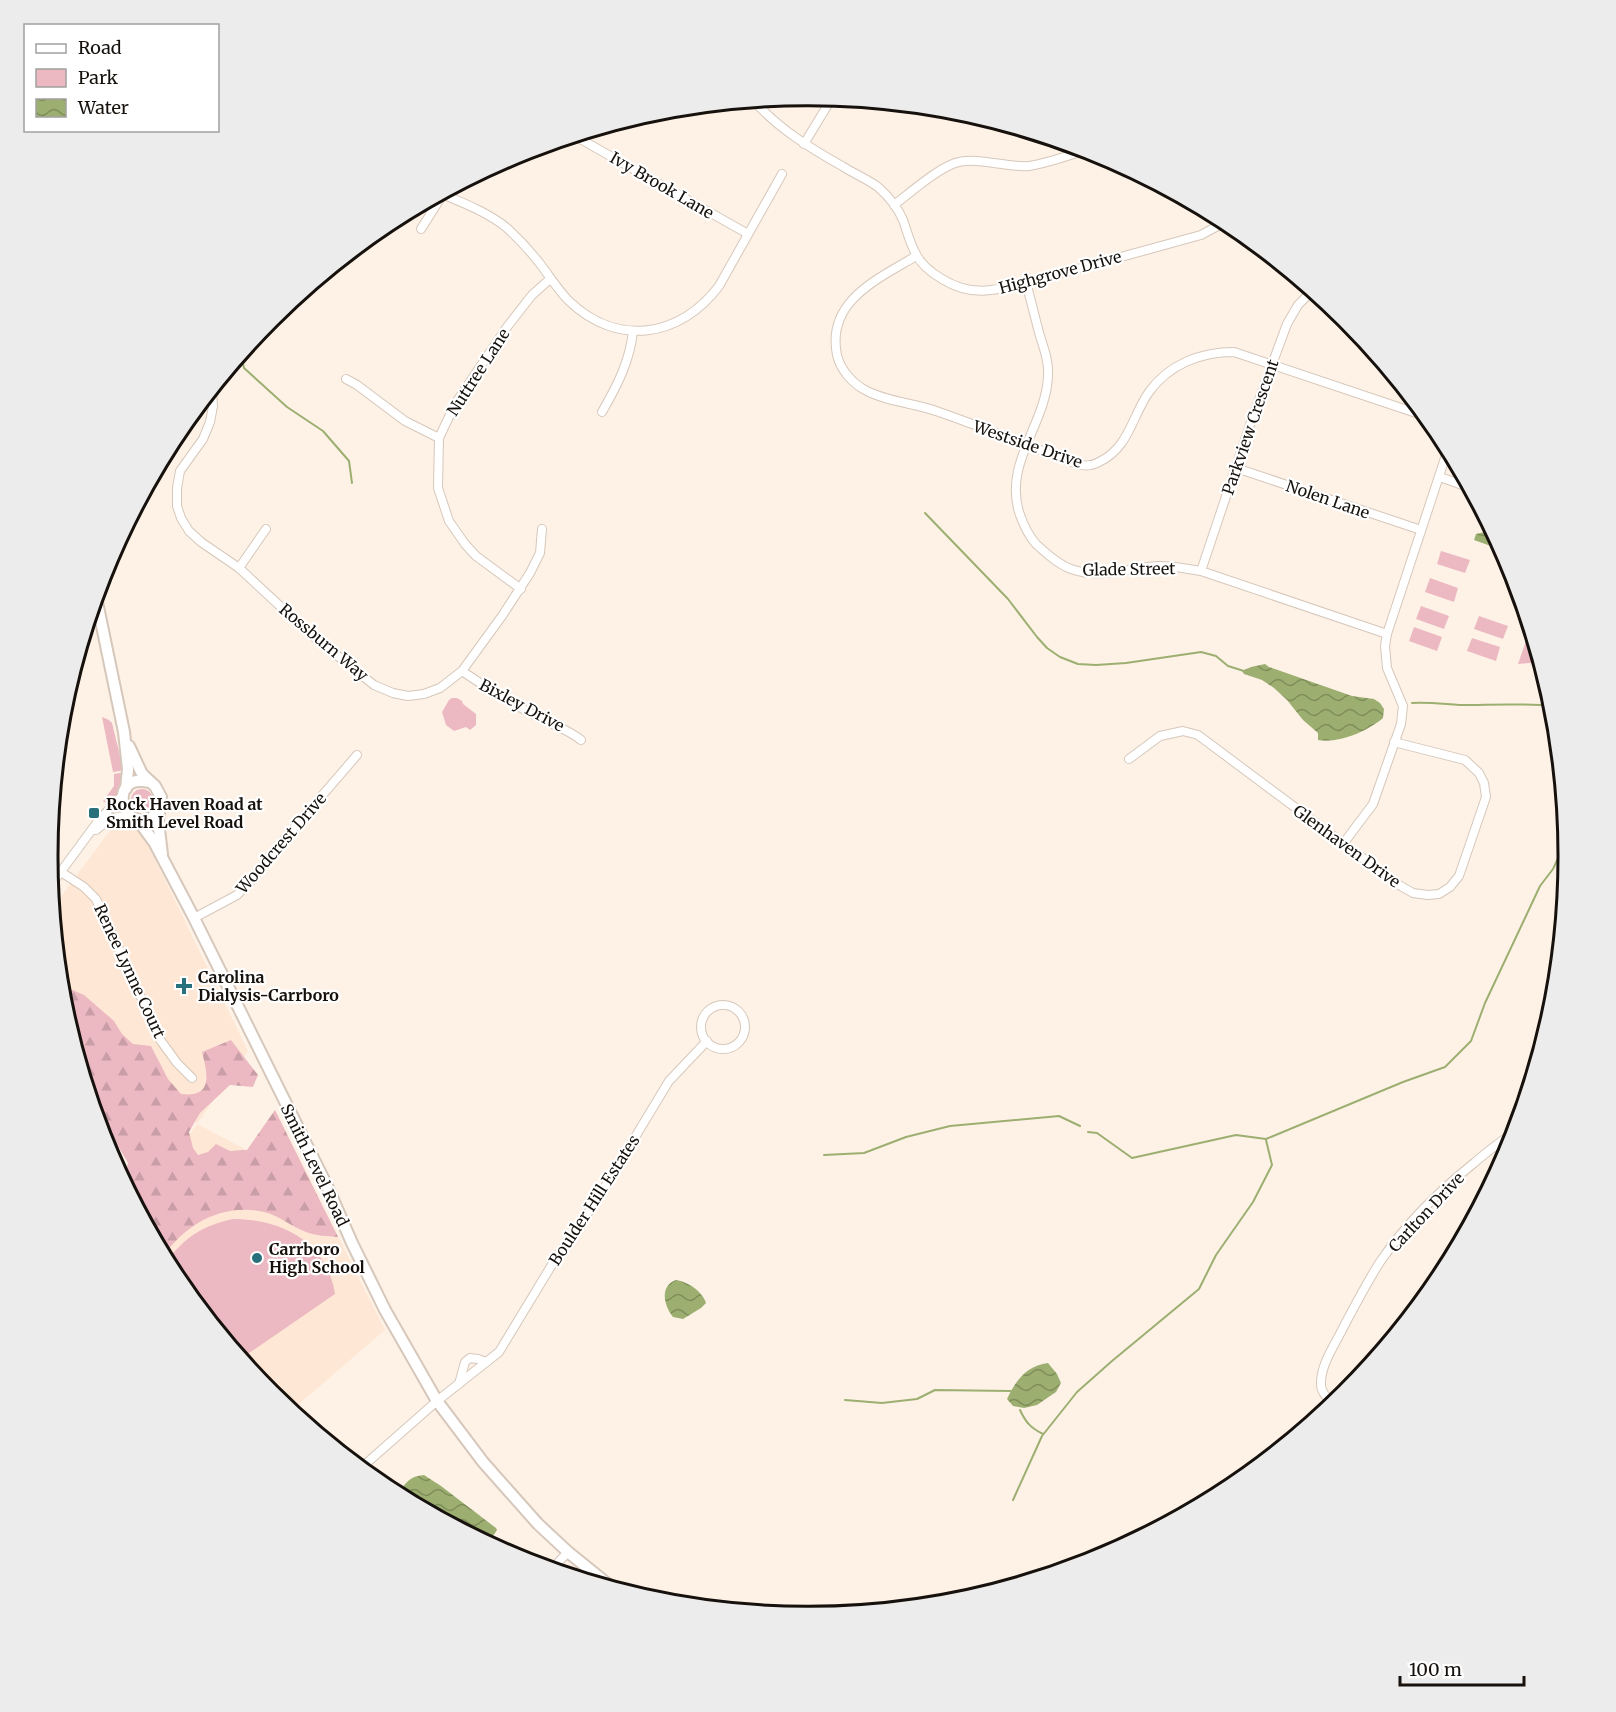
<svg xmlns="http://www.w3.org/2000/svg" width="1616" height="1712" font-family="Merriweather,serif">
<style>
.built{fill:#fee8d5}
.green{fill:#ecb9c3}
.forest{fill:url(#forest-firs)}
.water{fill:url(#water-waves)}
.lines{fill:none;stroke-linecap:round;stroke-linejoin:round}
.stream{stroke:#9caf70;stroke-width:2}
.minor-casing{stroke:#d6c7ba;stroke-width:10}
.secondary-casing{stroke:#d6c7ba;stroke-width:14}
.minor{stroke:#fff;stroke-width:8}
.secondary{stroke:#fff;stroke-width:10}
.poi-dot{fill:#28707b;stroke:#fff;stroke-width:2}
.labels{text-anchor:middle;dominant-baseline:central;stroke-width:4.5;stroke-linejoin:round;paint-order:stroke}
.street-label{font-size:16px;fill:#16110c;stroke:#fff}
.poi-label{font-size:16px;font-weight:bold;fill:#16110c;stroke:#fff;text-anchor:start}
.rim{fill:none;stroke:#16110c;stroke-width:3}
</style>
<defs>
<pattern id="forest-firs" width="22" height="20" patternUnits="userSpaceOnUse" patternTransform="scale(1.5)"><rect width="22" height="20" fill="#ecb9c3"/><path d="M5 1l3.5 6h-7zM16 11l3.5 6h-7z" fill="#ca9ea6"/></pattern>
<pattern id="water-waves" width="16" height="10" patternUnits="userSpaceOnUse" patternTransform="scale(1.5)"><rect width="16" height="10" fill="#9caf70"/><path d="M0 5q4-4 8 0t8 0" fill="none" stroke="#7e8d5a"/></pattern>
</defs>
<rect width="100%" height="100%" fill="#fef2e7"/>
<polygon class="built" points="120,817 136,820 248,1051 197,1124 247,1150 275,1110 385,1330 291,1411 270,1393 176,1278 138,1207 197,1124 62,1002 53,907"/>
<g class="green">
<polygon points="1441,551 1470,560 1465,573 1437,564"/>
<polygon points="1430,578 1458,588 1454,602 1425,592"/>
<polygon points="1421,606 1449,616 1444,629 1416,619"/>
<polygon points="1479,616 1508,626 1503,639 1474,629"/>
<polygon points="1414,627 1442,637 1437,651 1409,641"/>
<polygon points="1530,629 1539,662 1518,664"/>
<polygon points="1472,638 1500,647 1496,661 1467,651"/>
<polygon points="452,698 457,698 462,701 463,704 476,714 476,725 470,730 466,727 454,731 446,725 442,712 449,700"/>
<polygon points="102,717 109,720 112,723 123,768 120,771 113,772"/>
<path d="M120 773 124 774C124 787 117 796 109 805L103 801 114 786V774Z"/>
<circle cx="142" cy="800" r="11"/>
<path d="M233 1219C282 1219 327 1242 335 1294L242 1358 185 1289 167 1260C187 1236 202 1226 233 1219Z"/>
</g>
<path class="forest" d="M61 985 84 995 114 1021 122 1034 133 1044 151 1046 168 1079 181 1094C213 1098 208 1075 202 1052L231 1040 258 1075 253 1087 230 1085 200 1113 189 1132 193 1148 198 1155 208 1152 216 1144 230 1151 247 1150 275 1110 338 1237C328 1236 315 1236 306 1232 292 1227 278 1215 264 1212 224 1203 186 1223 164 1256L124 1180 128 1163 103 1121 96 1114 63 1004Z"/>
<g class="water">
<polygon points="1488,524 1500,547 1499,549 1474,540 1476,534 1485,532"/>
<path d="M1265 664 1269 667 1352 696 1374 699 1380 703 1384 709 1383 718C1368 731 1338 744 1318 740V733L1303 720 1287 700 1274 688 1262 680 1244 674 1242 671 1251 667Z"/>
<path d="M676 1280C688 1282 702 1291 706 1303L701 1308 683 1319 673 1317C664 1306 659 1286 676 1280Z"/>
<path d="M1048 1363 1057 1374 1061 1383 1056 1392 1037 1405 1024 1408 1013 1406 1007 1399C1016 1380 1026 1366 1048 1363Z"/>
<path d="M424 1475 441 1486 496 1528 497 1530 493 1536 486 1541 398 1494C405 1483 410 1476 424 1475Z"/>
</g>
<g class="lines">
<g class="stream">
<polyline points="241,355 244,368 287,407 323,431 349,461 352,483"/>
<polyline points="925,513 1008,599 1037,637 1047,648 1060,657 1078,664 1096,665 1126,663 1201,652 1216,656 1228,666 1244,671"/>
<path d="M1412 703C1428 702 1443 704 1459 705 1490 705 1522 703 1553 706"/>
<polyline points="84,1074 88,1078"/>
<polyline points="1088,1132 1097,1133 1132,1158 1236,1135 1266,1139 1403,1082 1445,1067 1471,1041 1485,1003 1540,886 1553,869 1566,841"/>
<polyline points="824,1155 864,1153 906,1137 950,1126 1059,1116 1080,1126"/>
<polyline points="845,1400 882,1403 917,1399 935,1390 1011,1391"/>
<path d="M1020 1410C1026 1423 1031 1428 1043 1434"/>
<polyline points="1013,1500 1042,1436 1077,1392 1112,1361 1199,1289 1216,1255 1253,1202 1272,1165 1266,1140"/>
</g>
<defs>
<g id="minor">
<path d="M754 101C779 129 810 148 842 166 853 173 867 179 878 187 887 195 898 208 903 220 907 231 910 244 916 254 921 265 932 273 942 279 971 297 994 291 1026 283L1201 235 1225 222"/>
<polyline points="575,136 748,234"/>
<polyline points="804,144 832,98"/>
<path d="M442 194C464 203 489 213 507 228 519 239 531 252 541 265 550 277 558 290 569 301 617 347 680 338 719 286L782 174"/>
<path d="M894 205C911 192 936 170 955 163 977 156 1006 168 1029 166 1048 163 1069 155 1087 150"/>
<polyline points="421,229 443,194"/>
<path d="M916 256C878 279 826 301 837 355 840 369 852 383 865 390 887 402 915 403 939 412 985 428 1031 447 1077 464 1081 465 1086 466 1090 465 1093 465 1097 463 1099 462 1129 448 1132 416 1149 392 1169 364 1201 352 1234 352L1425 416"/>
<path d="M1026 283C1031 300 1035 318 1040 336 1044 349 1049 362 1048 376 1046 424 1004 462 1019 512 1023 524 1028 535 1036 544 1047 554 1060 566 1074 570 1102 579 1132 567 1160 566 1174 566 1187 569 1201 571L1387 634"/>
<polyline points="346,379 357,385 405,421 439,438"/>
<polyline points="212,390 213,406 210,422 203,439 180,471 177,488 177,506 181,518 189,531 201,542 239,568 309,633 374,685 393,693 408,696 424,694 440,688 462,671 502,616 530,573 540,553 542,529"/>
<path d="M602 412C617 386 630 361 633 331"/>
<polyline points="1236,468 1421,530"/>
<polyline points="1440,477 1468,487"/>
<polyline points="239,568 266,529"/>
<polyline points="1201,571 1253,416 1287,324 1298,305 1312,291"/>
<polyline points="521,589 476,556 465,544 449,521 438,488 439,438 455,404 507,327 532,295 550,279"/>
<path d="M462 671C487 688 512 704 540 718 555 726 567 729 581 740"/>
<polyline points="1129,759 1160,736 1183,731 1198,735 1399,885 1413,893 1428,895 1439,894 1450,887 1459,876 1486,797 1484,783 1479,773 1465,760 1394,742"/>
<path d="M96 830C109 820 114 814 132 817"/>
<polyline points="1343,844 1373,804 1401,724 1403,706 1387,668 1385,646 1387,634 1448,449"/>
<polyline points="61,872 84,887 96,899 161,1041 177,1063 192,1078"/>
<polyline points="51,885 99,820 123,795"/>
<polyline points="194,918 237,895 252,880 271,855 357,755"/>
<circle cx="723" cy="1027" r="22"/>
<polyline points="459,1384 465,1362 470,1358 478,1359 486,1362"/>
<path d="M1333 1403C1328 1399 1321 1393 1321 1385 1320 1366 1334 1346 1342 1330 1354 1307 1366 1284 1380 1262 1405 1225 1439 1191 1474 1163 1487 1152 1500 1141 1514 1133"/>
<polyline points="361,1468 437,1401 499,1352 556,1258 597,1200 669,1081 707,1041"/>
<polyline points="552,1569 568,1552"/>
</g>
<g id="secondary">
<polyline points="96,597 124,732 128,769 126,789"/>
<polyline points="129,746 142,774 155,786 161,797 158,821 162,854"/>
<path d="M149 782C101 771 128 849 159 810"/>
<polyline points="137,819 154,842 194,918 328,1188 352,1243 385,1310 437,1401 483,1462 538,1524 568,1552 610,1586"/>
</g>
</defs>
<use href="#minor" class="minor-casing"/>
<use href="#secondary" class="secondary-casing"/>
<use href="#minor" class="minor"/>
<use href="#secondary" class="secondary"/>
</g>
<g class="poi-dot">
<rect x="88" y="807" width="12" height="12" rx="3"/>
<path d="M181 977h6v6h6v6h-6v6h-6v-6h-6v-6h6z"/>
<circle cx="257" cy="1258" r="6"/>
</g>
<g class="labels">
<g class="street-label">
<text transform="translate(662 185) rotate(30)">Ivy Brook Lane</text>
<text transform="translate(1060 272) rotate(-15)">Highgrove Drive</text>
<text transform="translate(478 372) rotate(-57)">Nuttree Lane</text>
<text transform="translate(1250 427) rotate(-71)">Parkview Crescent</text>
<text transform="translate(1028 444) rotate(19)">Westside Drive</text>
<text transform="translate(1328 499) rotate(19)">Nolen Lane</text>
<text transform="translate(1129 569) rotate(-1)">Glade Street</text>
<text transform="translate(324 642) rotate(40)">Rossburn Way</text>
<text transform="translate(522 705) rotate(28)">Bixley Drive</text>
<text transform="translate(281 843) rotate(-49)">Woodcrest Drive</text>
<text transform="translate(1347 846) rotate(36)">Glenhaven Drive</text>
<text transform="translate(130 971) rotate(65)">Renee Lynne Court</text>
<text transform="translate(315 1165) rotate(64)">Smith Level Road</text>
<text transform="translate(594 1200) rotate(-57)">Boulder Hill Estates</text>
<text transform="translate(1426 1212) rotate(-47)">Carlton Drive</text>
</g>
<g class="poi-label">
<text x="106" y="804">Rock Haven Road at<tspan x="106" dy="18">Smith Level Road</tspan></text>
<text x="198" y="977">Carolina<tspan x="198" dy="18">Dialysis-Carrboro</tspan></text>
<text x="269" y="1249">Carrboro<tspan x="269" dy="18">High School</tspan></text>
</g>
</g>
<path d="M0 0H1616V1712H0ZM58 856a750 750 0 1 1 1500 0a750 750 0 1 1-1500 0Z" fill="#ececec" fill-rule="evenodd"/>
<path class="rim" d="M58 856a750 750 0 1 1 1500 0a750 750 0 1 1-1500 0Z"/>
<rect x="24" y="24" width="195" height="108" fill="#ffffff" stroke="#a2a09e" stroke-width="1.5"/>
<rect x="36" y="44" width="30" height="9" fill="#ffffff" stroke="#a2a09e" stroke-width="1.5"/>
<text x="78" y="54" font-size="18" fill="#16110c">Road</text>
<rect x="36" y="69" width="30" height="18" fill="#ecb9c3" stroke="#a2a09e" stroke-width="1.5"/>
<text x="78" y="84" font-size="18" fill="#16110c">Park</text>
<rect x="36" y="99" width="30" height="18" fill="url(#water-waves)" stroke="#a2a09e" stroke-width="1.5"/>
<text x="78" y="114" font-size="18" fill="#16110c">Water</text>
<path d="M1400 1676v9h124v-9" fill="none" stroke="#16110c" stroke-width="3"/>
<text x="1409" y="1676" font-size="18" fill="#16110c" stroke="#ffffff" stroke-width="4.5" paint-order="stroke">100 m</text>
</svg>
